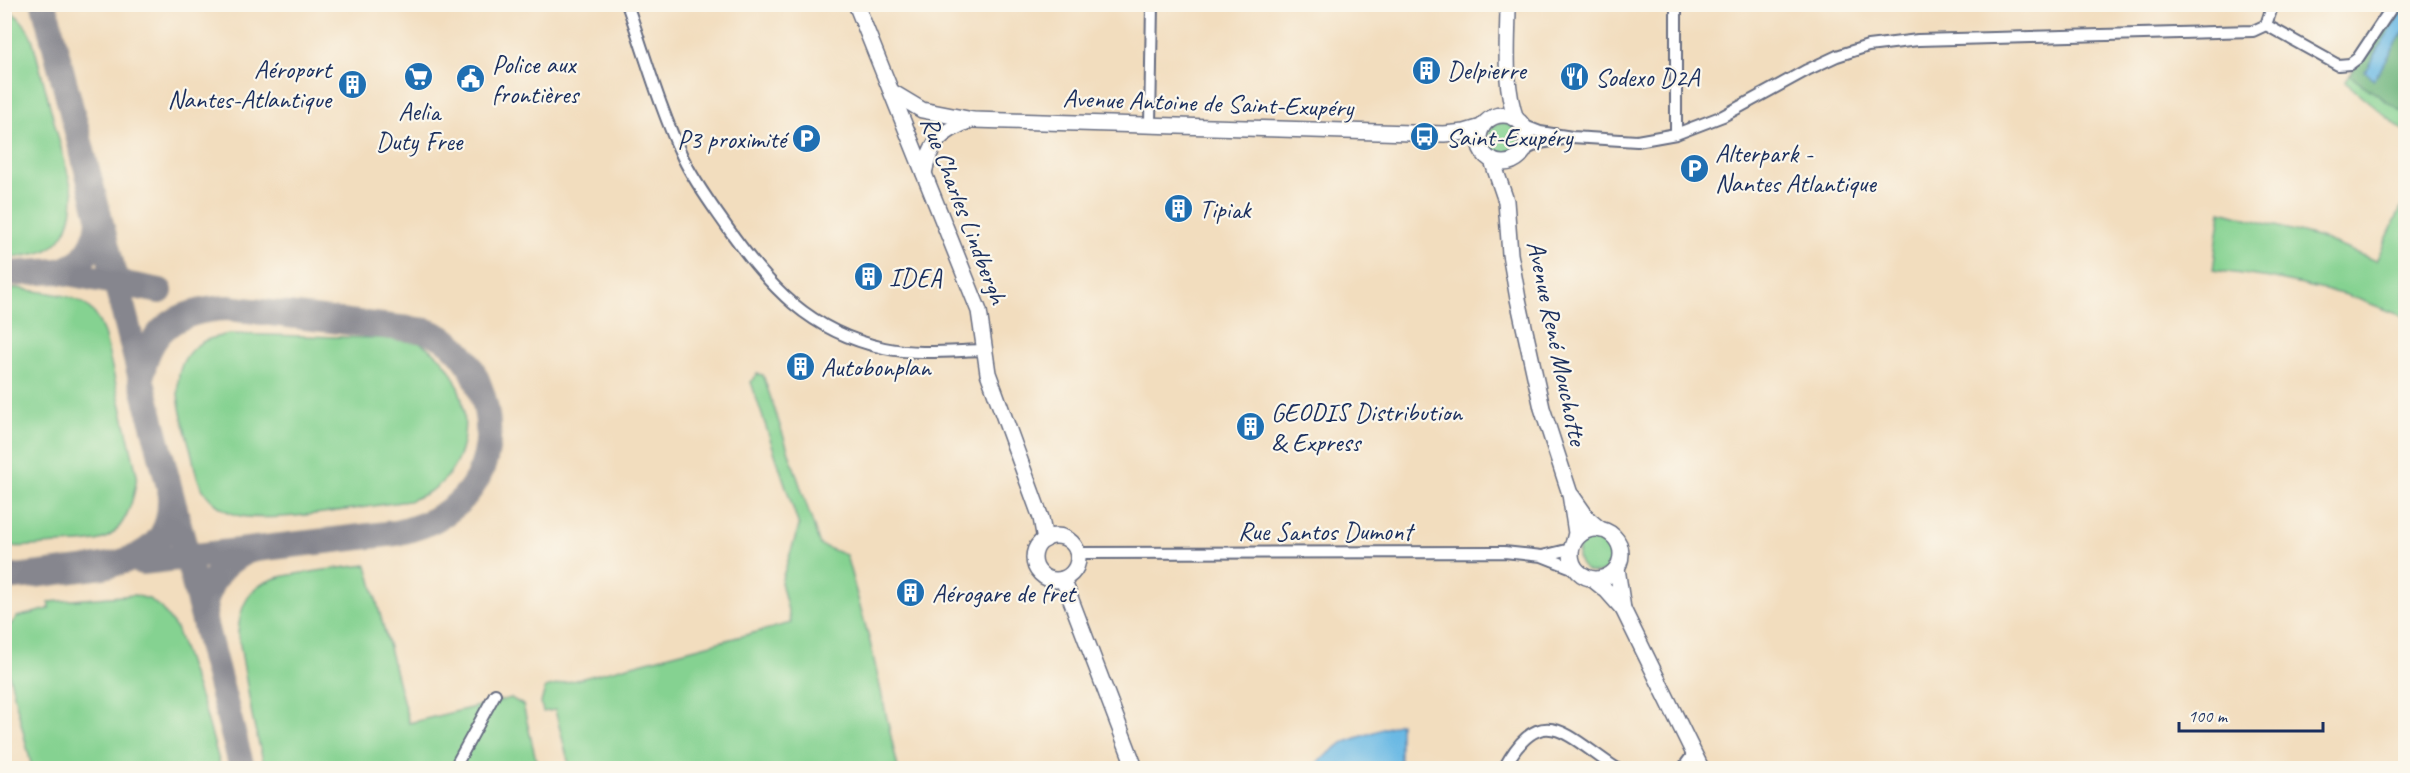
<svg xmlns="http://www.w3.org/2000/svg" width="2410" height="773" font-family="Caveat,sans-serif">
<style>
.green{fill:#85d291;stroke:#508078;stroke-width:1.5}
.forest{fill:#6cb47b;stroke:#44726c;stroke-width:1.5}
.water{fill:#6ab9e4;stroke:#4274a1;stroke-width:1.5}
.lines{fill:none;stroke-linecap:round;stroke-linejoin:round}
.taxiway{stroke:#86868e;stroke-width:26}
.street-casing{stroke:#666c80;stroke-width:14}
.secondary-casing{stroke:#666c80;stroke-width:18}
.street{stroke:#fff;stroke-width:10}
.secondary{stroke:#fff;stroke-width:15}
.labels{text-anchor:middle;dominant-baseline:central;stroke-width:4.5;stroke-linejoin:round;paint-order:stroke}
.poi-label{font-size:26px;fill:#1b2f5e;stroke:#fbf7ec;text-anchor:start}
.street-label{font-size:26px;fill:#1b2f5e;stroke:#fbf7ec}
</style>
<rect width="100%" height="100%" fill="#fbf7ec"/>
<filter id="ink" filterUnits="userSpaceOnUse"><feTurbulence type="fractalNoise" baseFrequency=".0167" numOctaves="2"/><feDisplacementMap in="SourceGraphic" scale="12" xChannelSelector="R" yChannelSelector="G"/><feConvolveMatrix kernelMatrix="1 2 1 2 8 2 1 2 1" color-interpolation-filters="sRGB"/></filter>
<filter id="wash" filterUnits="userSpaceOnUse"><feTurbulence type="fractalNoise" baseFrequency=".008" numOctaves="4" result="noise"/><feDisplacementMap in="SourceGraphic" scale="24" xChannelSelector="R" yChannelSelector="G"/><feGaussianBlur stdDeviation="1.35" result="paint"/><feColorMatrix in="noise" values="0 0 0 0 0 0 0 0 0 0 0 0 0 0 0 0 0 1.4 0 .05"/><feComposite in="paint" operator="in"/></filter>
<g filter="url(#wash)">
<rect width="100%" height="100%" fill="#f2ddbe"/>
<g class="green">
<path d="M5 8C19 16 25 23 32 38L73 193C73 215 68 238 47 250 35 256 17 256 5 258Z"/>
<polygon points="2349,75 2405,114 2405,132 2345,82"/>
<circle cx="1503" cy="139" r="16"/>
<polygon points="2405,199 2405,317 2347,295 2270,278 2213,270 2221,211 2320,238 2376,261"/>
<path d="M18 288C42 294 76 291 93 312 98 317 101 327 104 333L137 475C135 496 126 531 103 539 89 544 71 543 56 544 39 545 21 548 5 546V290Z"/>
<path d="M229 334 415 339C427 347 439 354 447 366 470 400 473 453 441 483 432 492 421 496 409 501 372 505 260 527 231 513 219 508 207 498 201 486 195 476 194 462 191 451 183 421 164 372 195 347 204 339 217 337 229 334Z"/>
<polygon points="757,374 763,375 820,545 846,555 870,642 898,768 570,768 555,710 543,712 541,703 545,688 791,623 781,582 799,526 751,382"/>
<circle cx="1596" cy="555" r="18"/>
<path d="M367 565 409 723 511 698 523 705 538 768H265L253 721 238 633C241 584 267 577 311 572 330 569 348 567 367 565Z"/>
<polygon points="134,595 149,599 161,608 176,628 205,711 221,768 32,768 5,658 5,631 17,617 49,609 49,602"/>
</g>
<polygon class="forest" points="2397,5 2405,5 2405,114 2349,75"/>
<g class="water">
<polygon points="2405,6 2405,29 2374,80 2365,71"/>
<polygon points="1400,723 1400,768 1311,768 1342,743"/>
</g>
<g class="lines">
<g class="taxiway">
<polyline points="44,4 242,768"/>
<path d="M58 271C83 267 99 242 99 217"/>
<polyline points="4,274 58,271 160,291"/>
<path d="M141 381C147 328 178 310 228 308L426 331C450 338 467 356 477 380 508 454 474 517 396 533L142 562"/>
<path d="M4 578C27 576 50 573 73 570 117 565 171 559 170 501"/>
<path d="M204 615C205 585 220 564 246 552"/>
</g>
</g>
</g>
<g filter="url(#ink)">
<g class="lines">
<defs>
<g id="street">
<path d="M627 4C645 55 660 109 683 158 695 183 711 204 727 227 770 287 808 331 884 348 917 355 950 351 983 350"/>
<polyline points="2266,25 2338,65 2350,64 2358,58 2394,4"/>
<polyline points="2266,25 2273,4"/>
<polyline points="1150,124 1152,4"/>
<polyline points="1522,125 1540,132 1572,137 1637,141 1676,134 1723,116 1807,70 1837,56 1868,46 1918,40 2253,31 2266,25"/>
<polyline points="1676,134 1676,4"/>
<polyline points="1522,151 1540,143 1563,139"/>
<polyline points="1077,553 1504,552 1542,556 1571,549"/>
<polyline points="1542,556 1575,569"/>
<polyline points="455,767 495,694"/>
<path d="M1504 768C1542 698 1568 737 1616 768"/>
<polyline points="1683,768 1694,753"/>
</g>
<g id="secondary">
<polyline points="856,4 979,311 988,373 1041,518 1045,540"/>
<path d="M1508 4C1508 42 1503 83 1516 119"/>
<polyline points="892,92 922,110 973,120 1444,134 1465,132 1482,127"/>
<circle cx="1503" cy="139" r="24"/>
<polyline points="1492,160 1506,201 1510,254 1518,299 1542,408 1570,494 1576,533 1574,541"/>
<path d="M924 173C931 141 940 132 971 120"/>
<polyline points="1572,496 1588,519 1601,530"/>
<circle cx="1596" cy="554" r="25"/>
<circle cx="1056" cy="558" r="22"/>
<polyline points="1617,568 1623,609"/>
<polyline points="1063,579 1135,768"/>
<polyline points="1592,579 1607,591 1623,609 1701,768"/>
</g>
</defs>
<use href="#street" class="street-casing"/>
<use href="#secondary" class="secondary-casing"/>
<use href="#street" class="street"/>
<use href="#secondary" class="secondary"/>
</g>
</g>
<defs>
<symbol id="building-disc" viewBox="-11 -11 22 22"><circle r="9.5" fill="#1f6fb2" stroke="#fbf7ec"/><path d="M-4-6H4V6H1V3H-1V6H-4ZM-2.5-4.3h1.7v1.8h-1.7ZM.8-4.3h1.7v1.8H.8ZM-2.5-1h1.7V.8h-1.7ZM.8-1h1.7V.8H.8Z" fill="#fff"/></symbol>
<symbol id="supermarket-disc" viewBox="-11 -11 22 22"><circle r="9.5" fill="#1f6fb2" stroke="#fbf7ec"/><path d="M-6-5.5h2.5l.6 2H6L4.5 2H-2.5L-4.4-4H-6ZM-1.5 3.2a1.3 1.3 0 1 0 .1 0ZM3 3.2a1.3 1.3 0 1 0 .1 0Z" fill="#fff"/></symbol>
<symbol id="restaurant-disc" viewBox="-11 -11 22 22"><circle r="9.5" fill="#1f6fb2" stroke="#fbf7ec"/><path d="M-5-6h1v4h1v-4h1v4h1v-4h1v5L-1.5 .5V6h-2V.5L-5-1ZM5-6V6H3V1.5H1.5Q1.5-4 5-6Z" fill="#fff"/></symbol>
<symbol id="civic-disc" viewBox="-11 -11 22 22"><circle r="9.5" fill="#1f6fb2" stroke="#fbf7ec"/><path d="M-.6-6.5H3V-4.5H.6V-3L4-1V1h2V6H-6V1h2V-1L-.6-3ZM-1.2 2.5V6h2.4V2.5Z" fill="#fff"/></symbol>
<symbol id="bus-disc" viewBox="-11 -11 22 22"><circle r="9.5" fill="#1f6fb2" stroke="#fbf7ec"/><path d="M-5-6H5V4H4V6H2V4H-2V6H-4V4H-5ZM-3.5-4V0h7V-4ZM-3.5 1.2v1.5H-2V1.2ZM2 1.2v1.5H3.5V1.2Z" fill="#fff"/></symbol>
<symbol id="parking-disc" viewBox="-11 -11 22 22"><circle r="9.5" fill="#1f6fb2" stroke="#fbf7ec"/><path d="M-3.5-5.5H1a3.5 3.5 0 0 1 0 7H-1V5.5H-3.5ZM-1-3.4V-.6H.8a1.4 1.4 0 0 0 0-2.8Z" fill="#fff"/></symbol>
</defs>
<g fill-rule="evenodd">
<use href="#building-disc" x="1410" y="54" width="33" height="33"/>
<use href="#supermarket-disc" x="402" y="60" width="33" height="33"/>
<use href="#restaurant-disc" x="1558" y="60" width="33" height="33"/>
<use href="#civic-disc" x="454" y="62" width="33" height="33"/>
<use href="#building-disc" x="336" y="68" width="33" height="33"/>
<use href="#bus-disc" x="1408" y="120" width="33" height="33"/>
<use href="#parking-disc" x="790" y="122" width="33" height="33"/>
<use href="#parking-disc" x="1678" y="152" width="33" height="33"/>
<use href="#building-disc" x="1162" y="192" width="33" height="33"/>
<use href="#building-disc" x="852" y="260" width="33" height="33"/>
<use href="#building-disc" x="784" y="350" width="33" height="33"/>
<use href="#building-disc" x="1234" y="410" width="33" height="33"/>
<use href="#building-disc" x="894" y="576" width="33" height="33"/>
</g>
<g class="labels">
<g class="poi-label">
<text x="492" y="64">Police aux<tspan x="492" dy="30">frontières</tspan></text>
<text x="331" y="69" text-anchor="end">Aéroport<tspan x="331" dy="30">Nantes-Atlantique</tspan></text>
<text x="1447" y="70">Delpierre</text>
<text x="1595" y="77">Sodexo D2A</text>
<text x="419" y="111" text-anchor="middle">Aelia<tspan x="419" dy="30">Duty Free</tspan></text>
<text x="1446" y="137">Saint-Exupéry</text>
<text x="786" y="139" text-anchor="end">P3 proximité</text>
<text x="1715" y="153">Alterpark -<tspan x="1715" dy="30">Nantes Atlantique</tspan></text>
<text x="1199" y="209">Tipiak</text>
<text x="889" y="277">IDEA</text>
<text x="821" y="367">Autobonplan</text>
<text x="1271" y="412">GEODIS Distribution<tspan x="1271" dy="30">&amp; Express</tspan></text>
<text x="932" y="593">Aérogare de fret</text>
</g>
<g class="street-label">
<text transform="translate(1208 103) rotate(2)">Avenue Antoine de Saint-Exupéry</text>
<text transform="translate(964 210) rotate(69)">Rue Charles Lindbergh</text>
<text transform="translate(1557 343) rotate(78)">Avenue René Mouchotte</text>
<text x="1325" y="531">Rue Santos Dumont</text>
</g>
</g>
<rect width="2410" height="773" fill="none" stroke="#fbf7ec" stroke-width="24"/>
<path d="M2179 722v9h144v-9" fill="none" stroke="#1b2f5e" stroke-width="3"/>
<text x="2188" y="722" font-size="18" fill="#1b2f5e" stroke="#fbf7ec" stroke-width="4.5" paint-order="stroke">100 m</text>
</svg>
